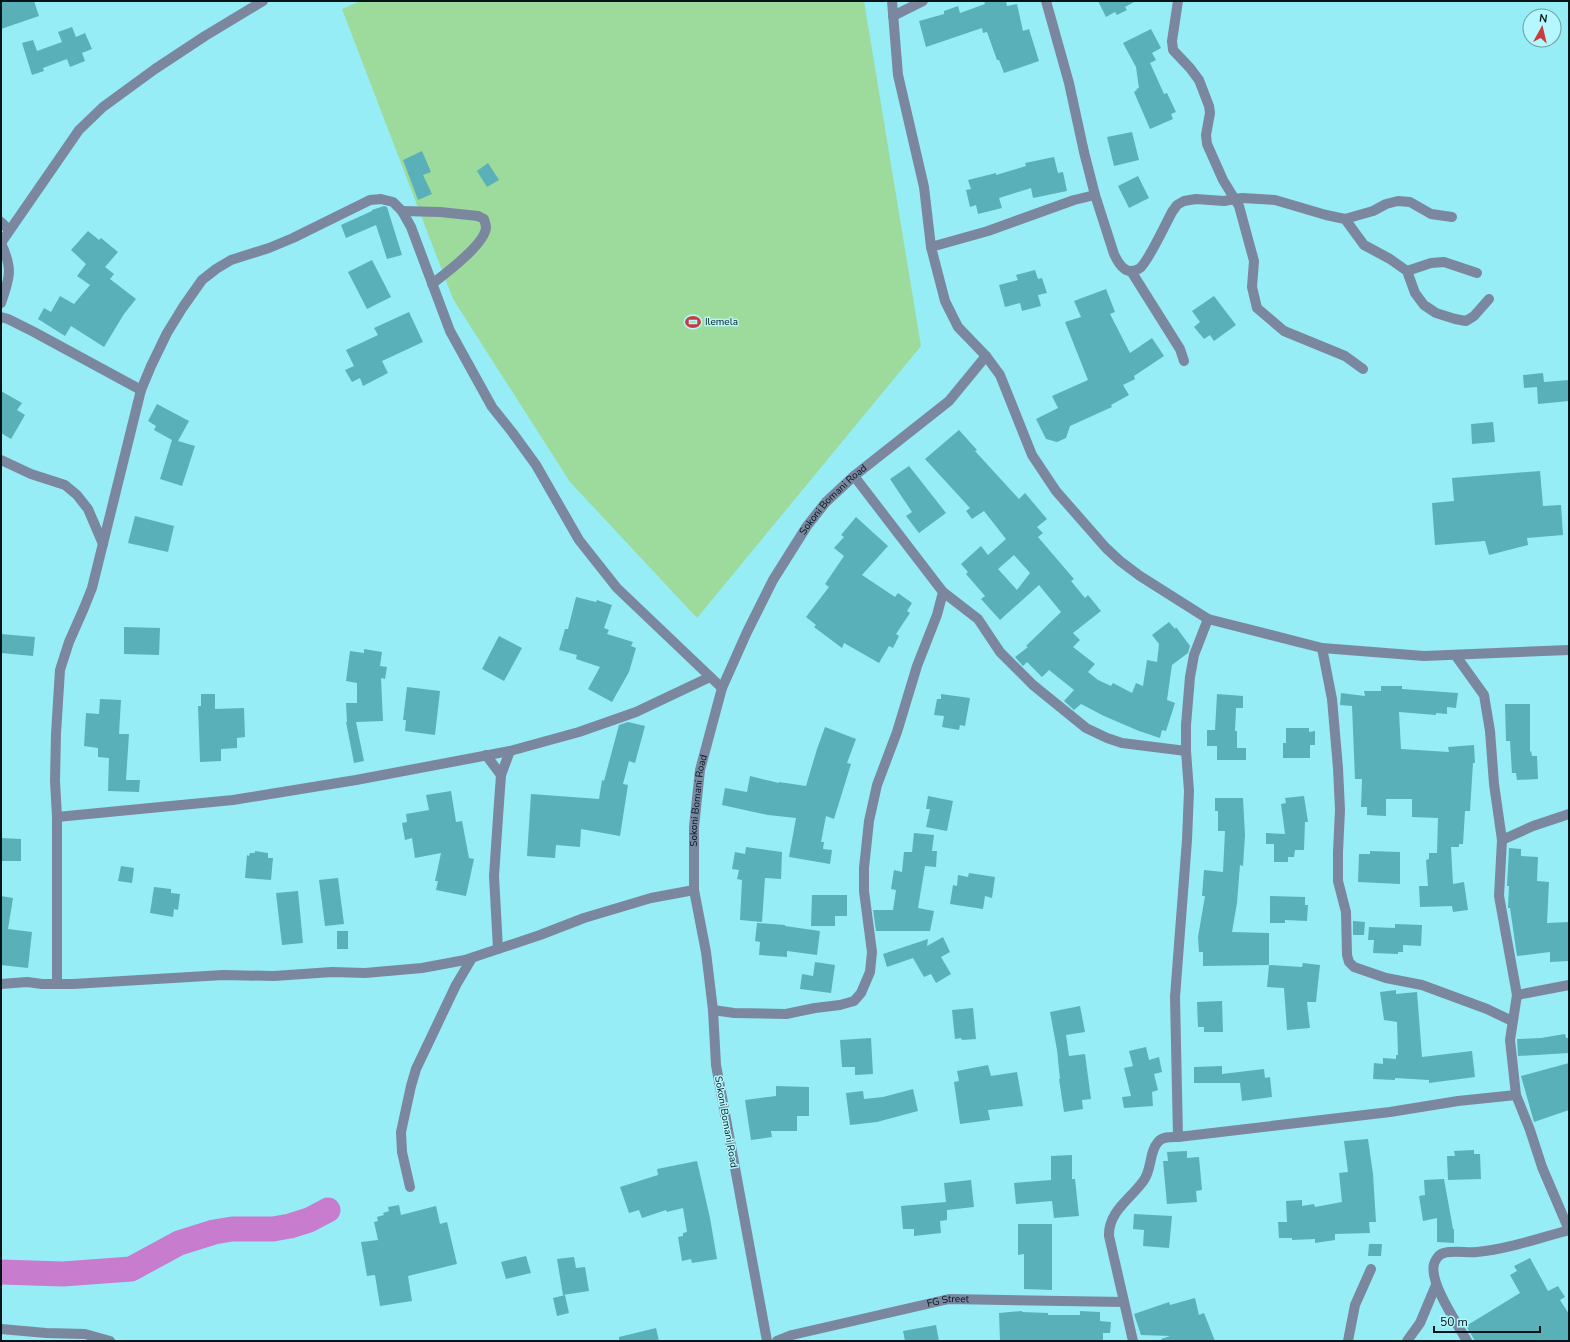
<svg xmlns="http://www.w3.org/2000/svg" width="1570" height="1342" font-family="'Nunito Sans',sans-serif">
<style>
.green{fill:#9ddb9c}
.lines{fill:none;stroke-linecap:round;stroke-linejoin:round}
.river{stroke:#c77cce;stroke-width:25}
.building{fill:#59b0b9;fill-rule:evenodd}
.minor{stroke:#7b879f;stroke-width:10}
.labels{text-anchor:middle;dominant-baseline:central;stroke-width:3;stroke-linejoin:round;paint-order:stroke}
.poi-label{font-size:10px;fill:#001619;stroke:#b4f7fe;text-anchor:start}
.street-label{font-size:10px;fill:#001619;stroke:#b4f7fe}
</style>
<rect width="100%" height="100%" fill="#96edf6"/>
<polygon class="green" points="361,1 864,1 921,346 697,618 570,482 453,299 342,9"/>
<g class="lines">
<polyline class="river" points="1,1272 63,1274 131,1269 179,1243 214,1232 232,1229 273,1229 290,1226 309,1220 328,1210"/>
</g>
<g class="building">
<polygon points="1,1 34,1 39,16 1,29"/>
<polygon points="984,1 1006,1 1007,6 1017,4 1023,31 1029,29 1039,61 1004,73 999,60 997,60 987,32 983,33 982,28 926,47 919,21 944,14 944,11 958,6 960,13 985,4"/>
<polygon points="1098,1 1136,1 1125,7 1127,10 1117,15 1115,12 1106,17"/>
<polygon points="72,27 76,37 85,33 92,49 82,53 85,61 70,67 67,59 43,68 44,71 32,75 22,43 33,40 37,51 62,42 58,32"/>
<polygon points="1151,29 1161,48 1152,53 1156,60 1150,63 1164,94 1167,93 1176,112 1171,114 1173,119 1150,129 1134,92 1137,90 1136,89 1139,88 1136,67 1123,43"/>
<polygon points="1132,132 1139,160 1114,166 1107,137"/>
<polygon points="422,151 431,172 423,175 432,194 418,200 403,160"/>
<polygon points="1054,157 1058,173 1063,172 1067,191 1033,198 1031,188 999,198 1002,208 978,214 976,205 970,207 966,190 971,189 968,180 996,173 996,175 1026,166 1025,163"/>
<polygon points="488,163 499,180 487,187 477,171"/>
<polygon points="1138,176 1149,198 1129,208 1118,186"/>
<polygon points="384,206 387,207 402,255 387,259 376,225 346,238 341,225 372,211 372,210"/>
<polygon points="88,231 99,240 101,238 118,252 105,267 114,274 110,279 136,299 124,314 104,347 71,326 65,336 38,319 44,308 51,312 60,296 74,304 90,285 77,276 86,264 71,250"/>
<polygon points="372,260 391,297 367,309 348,272"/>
<polygon points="1035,270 1038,279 1042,278 1047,293 1038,295 1041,306 1022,311 1020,303 1005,307 999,285 1018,280 1016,275"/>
<polygon points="1106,289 1115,312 1110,314 1130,353 1152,338 1164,356 1134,376 1135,379 1123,385 1129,395 1111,405 1112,407 1070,426 1066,438 1057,442 1046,439 1036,419 1058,408 1052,396 1088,380 1065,322 1081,317 1074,301"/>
<polygon points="1214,296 1236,325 1214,341 1210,335 1204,339 1194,327 1200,322 1192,311"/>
<polygon points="409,312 423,342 382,361 388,373 363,386 360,378 352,382 345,370 354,366 346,350 378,335 374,328"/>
<polygon points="1543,373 1544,382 1569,380 1569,401 1538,404 1537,387 1524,388 1523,375"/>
<polygon points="1,391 22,403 17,410 25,415 11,439 1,433"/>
<polygon points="157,404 189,421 178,441 195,446 182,486 160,479 172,440 154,430 156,426 148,421"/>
<polygon points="1493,422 1495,442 1472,444 1471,424"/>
<path d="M959 430 977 450 975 451 1019 499 1025 493 1047 519 1037 527 1043 533 1038 537 1074 579 1071 581 1085 598 1088 595 1101 611 1073 633 1080 640 1073 647 1095 664 1088 672 1098 680 1111 686 1113 683 1132 693 1136 683 1143 686 1147 660 1157 662 1159 644 1152 635 1169 622 1175 629 1176 627 1190 646 1188 653 1172 665 1167 700 1175 703 1166 731 1162 730 1160 738 1139 731 1104 716 1081 704 1074 710 1064 701 1074 690 1049 670 1042 677 1027 662 1023 666 1015 657 1028 647 1026 646 1061 612 1039 585 1000 620 981 599 985 596 966 574 968 572 961 564 981 546 988 555 1006 539 984 511 972 519 966 511 970 508 925 459ZM1014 555 1030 573 1017 590 998 569Z"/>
<polygon points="909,466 946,513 919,533 906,516 912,512 890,479"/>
<polygon points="1540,471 1543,506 1561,505 1563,535 1527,538 1528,545 1489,555 1485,541 1435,545 1432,503 1454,501 1452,478"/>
<polygon points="135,516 174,526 168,552 128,543"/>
<polygon points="856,517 888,546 862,575 895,597 898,593 912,603 907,611 910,613 896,634 899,636 893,648 889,646 879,663 844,643 842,648 814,627 816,625 806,617 829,587 825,584 844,556 834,548 844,537 841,535"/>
<polygon points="576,597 596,602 597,600 612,605 604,628 609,630 607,634 633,642 631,646 636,648 629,672 612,702 588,689 600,667 576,659 577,655 559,650 565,629 568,629"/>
<polygon points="124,627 160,628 159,655 124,654"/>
<polygon points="1,634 35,637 33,656 1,653"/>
<polygon points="499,636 522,648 504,681 482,669"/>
<polygon points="364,649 382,652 380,666 387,667 385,679 381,678 383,721 356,722 364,761 354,763 346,722 347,722 346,703 357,703 357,683 346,681 350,651 364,653"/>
<polygon points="1381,686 1402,686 1402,689 1458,693 1456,708 1447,707 1447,714 1436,713 1436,715 1399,712 1401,749 1449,752 1448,747 1474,745 1475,763 1473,763 1470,811 1465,811 1463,844 1459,844 1459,847 1451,847 1453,884 1464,882 1468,910 1453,912 1452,906 1420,907 1419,886 1428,886 1426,860 1429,859 1429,853 1437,853 1438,818 1412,817 1412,799 1386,799 1386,816 1367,815 1367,807 1361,807 1362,779 1355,779 1352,706 1340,705 1341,693 1365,696 1364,691 1381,691"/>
<polygon points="407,687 440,691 435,735 405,731 406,720 403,720"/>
<polygon points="201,694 215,694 215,709 244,708 245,737 237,738 237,748 221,749 221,761 200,762 198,706 201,706"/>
<polygon points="941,694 970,698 965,726 960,725 959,730 942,727 944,716 934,715 937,699 941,699"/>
<polygon points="1217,694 1243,696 1243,708 1236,708 1235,731 1237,731 1237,748 1246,748 1246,760 1217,760 1217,746 1207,746 1207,730 1215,730"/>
<polygon points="100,699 121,700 119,734 129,734 126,780 140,780 139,792 108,791 109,758 98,757 98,748 84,746 86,713 99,714"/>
<polygon points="1505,704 1530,704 1530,752 1531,751 1532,756 1537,756 1538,779 1517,780 1516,773 1512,773 1510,741 1506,741"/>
<polygon points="628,722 645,726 635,763 629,761 623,784 628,785 620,836 581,829 580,847 556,845 555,858 527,856 531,794 599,799 602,780 604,781 619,725"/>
<polygon points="825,727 856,739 847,763 851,764 834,819 826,816 821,842 824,842 823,849 832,850 830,864 789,857 796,818 768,815 722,805 725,788 747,792 750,776 779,783 779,782 806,786 817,749"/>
<polygon points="1286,728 1309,728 1309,732 1315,731 1315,745 1310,745 1310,758 1283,758 1283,743 1286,743"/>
<polygon points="451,791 456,822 462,821 469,858 474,859 466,896 436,890 438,881 435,881 441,853 415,858 412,838 405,840 402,823 407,822 406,814 429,810 426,795"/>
<polygon points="928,796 953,801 947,831 926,827 930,809 926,809"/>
<polygon points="1304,796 1308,822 1305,822 1304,850 1295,850 1294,857 1288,857 1288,862 1274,862 1274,844 1266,844 1266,833 1285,834 1281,804 1286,803 1285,798"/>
<polygon points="1215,798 1243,798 1245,835 1243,866 1240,865 1237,903 1232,932 1269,933 1269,965 1203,966 1203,952 1199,952 1198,937 1205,896 1202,896 1204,870 1223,872 1225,831 1218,831 1218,811 1215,811"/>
<polygon points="914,833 934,835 932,851 937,851 936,867 925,866 918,908 934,911 930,931 876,931 873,910 893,910 896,890 891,889 894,870 902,872 904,852 912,852"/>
<polygon points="1,838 21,839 21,861 1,861"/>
<polygon points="746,847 782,852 781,879 765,878 762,922 740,920 742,880 737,879 739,870 732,869 735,852 745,854"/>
<polygon points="1509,848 1521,849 1521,856 1538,857 1537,881 1549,882 1547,923 1569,922 1569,961 1550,962 1550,952 1517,956 1510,908 1508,908 1509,886 1507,886"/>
<polygon points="255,851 268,853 268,858 273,858 271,880 245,878 247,855 249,856 250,853 255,853"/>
<polygon points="1370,851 1400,852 1400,884 1358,882 1359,854 1370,854"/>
<polygon points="121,866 134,868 132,883 118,881"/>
<polygon points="969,873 995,877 992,898 985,896 983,909 950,904 953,885 957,886 958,875 968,877"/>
<polygon points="338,878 344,924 325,926 319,880"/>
<polygon points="154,887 171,889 171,893 180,894 178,910 174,909 173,917 150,913"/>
<polygon points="298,891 303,943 282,945 276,893"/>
<polygon points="812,895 847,895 847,916 835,916 835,926 811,926"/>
<polygon points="1,896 13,898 8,929 32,932 28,968 1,965"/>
<polygon points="1270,896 1305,897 1305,905 1308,905 1307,921 1285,920 1285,923 1270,923"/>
<polygon points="1353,921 1365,922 1364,935 1353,935"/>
<polygon points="757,923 785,925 785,926 820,931 817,955 787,951 787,957 759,955 760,942 755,941"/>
<polygon points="1395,924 1422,925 1421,946 1403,945 1403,952 1398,952 1398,954 1373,953 1374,940 1368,940 1369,927 1395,928"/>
<rect x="337" y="931" width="11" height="18"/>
<polygon points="943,937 950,952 941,957 951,974 936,983 931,974 924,977 913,958 887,967 883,954 928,939 927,946"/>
<polygon points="815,962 835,965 831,993 800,989 802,974 813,976"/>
<polygon points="1303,963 1320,965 1316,1002 1307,1002 1310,1028 1287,1030 1284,988 1267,987 1269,965 1302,967"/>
<polygon points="1396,990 1396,994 1417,992 1422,1057 1472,1051 1475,1077 1429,1083 1429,1080 1395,1078 1395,1080 1373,1079 1374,1063 1383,1064 1383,1058 1396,1059 1396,1055 1398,1055 1397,1022 1384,1020 1380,992"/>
<polygon points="1222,1001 1223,1032 1204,1032 1204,1027 1198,1027 1197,1002"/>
<polygon points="1080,1006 1085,1032 1066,1035 1069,1056 1085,1054 1091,1099 1082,1100 1083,1109 1064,1112 1059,1079 1060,1079 1057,1050 1050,1012"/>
<polygon points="973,1008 976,1039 962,1040 961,1038 955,1039 952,1010"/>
<polygon points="1565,1034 1566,1038 1569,1038 1569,1053 1518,1056 1517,1039 1541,1038"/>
<polygon points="871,1038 873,1074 855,1075 855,1067 842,1067 840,1040"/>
<polygon points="1146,1047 1149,1060 1159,1057 1162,1072 1154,1074 1158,1090 1152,1092 1153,1106 1124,1108 1122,1097 1131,1096 1124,1068 1133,1066 1129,1051"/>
<polygon points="1569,1063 1569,1110 1534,1122 1521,1076"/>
<polygon points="988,1065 991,1076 1017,1072 1023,1106 988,1110 990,1120 960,1124 954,1082 959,1081 957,1071"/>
<polygon points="1222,1066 1222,1074 1264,1069 1265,1078 1270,1077 1272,1097 1242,1101 1240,1083 1194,1083 1194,1067"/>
<polygon points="776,1086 809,1087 809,1116 797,1116 797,1131 771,1131 772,1137 751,1140 745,1100 776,1096"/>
<polygon points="913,1089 918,1111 877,1122 850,1125 846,1093 863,1091 864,1099 883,1097"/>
<polygon points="1368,1139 1373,1174 1376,1222 1369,1222 1370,1233 1335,1234 1335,1240 1315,1243 1315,1239 1292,1240 1292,1238 1279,1238 1278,1222 1287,1222 1286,1201 1302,1200 1302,1206 1314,1204 1315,1207 1342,1202 1339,1173 1348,1172 1344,1141"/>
<polygon points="1474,1150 1474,1154 1480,1154 1481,1179 1448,1180 1447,1156 1455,1156 1454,1151"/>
<polygon points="1187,1151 1187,1158 1199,1157 1202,1190 1196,1191 1197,1202 1167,1204 1163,1161 1168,1161 1167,1152"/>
<polygon points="1072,1155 1072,1179 1075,1179 1079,1216 1054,1218 1052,1201 1016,1204 1014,1183 1051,1180 1051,1156"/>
<polygon points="697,1161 710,1218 717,1259 692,1263 691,1259 682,1261 678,1237 683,1236 683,1233 687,1232 683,1208 667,1212 666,1210 642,1218 639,1210 629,1213 620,1187 658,1175 657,1169"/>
<polygon points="1444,1179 1453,1229 1454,1229 1454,1243 1437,1242 1437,1218 1423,1221 1419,1196 1425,1195 1424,1180"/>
<polygon points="971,1180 974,1207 947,1210 947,1220 940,1221 941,1233 914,1236 914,1229 903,1229 901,1206 946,1202 944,1183"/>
<polygon points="399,1205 401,1215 436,1206 440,1224 447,1222 457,1264 408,1276 412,1301 380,1306 375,1275 367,1276 361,1242 378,1240 374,1222 378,1221 377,1217 384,1215 383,1213 389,1211 388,1207"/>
<polygon points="1134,1214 1172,1216 1169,1248 1143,1246 1144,1230 1133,1229"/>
<polygon points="1018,1224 1052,1224 1052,1290 1024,1289 1024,1254 1018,1255"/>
<polygon points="1369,1244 1382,1244 1381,1256 1368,1256"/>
<polygon points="526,1256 531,1273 506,1279 501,1262"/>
<polygon points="574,1257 576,1268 585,1267 589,1291 563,1295 557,1259"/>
<polygon points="1530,1258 1548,1291 1558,1286 1565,1297 1560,1300 1569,1314 1569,1341 1475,1341 1466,1326 1520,1293 1510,1275 1517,1271 1514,1266"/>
<polygon points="565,1295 569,1313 557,1316 553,1298"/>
<polygon points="1195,1298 1199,1315 1204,1313 1215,1341 1162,1341 1161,1339 1170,1336 1141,1335 1134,1314 1169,1302 1170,1305"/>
<polygon points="1022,1311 1022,1312 1048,1313 1048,1315 1080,1315 1080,1311 1100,1312 1100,1321 1111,1322 1110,1333 1103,1333 1103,1341 1000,1341 999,1313"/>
<polygon points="936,1325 939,1341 905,1341 903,1331"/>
<polygon points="656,1328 659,1341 619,1341 619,1337"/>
</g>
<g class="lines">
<g class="minor">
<polyline points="892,1 898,75 924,187 931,247 945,301 958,327 986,356 1000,375 1032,455 1056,491 1106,548 1120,561 1140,576 1208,619 1322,648 1424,656 1569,650"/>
<path d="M1046 1 1069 83 1084 152 1095 195 1114 254C1119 265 1127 277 1140 268 1148 262 1166 223 1172 212L1177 205 1184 201 1196 199 1224 201 1242 198 1275 200 1326 215 1345 219 1364 245 1390 259 1407 271 1415 293 1424 305 1436 313 1455 319 1466 321 1474 316 1489 299"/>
<polyline points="1178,1 1172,41 1173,50 1190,68 1199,80 1209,106 1210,113 1206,135 1207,144 1223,180 1239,206 1254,261 1252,287 1257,308 1284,331 1345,356 1363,369"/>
<polyline points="893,16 923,1"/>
<path d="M402 211 440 212 478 216 484 219C485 222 486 225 486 228 484 245 445 274 432 284"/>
<polyline points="1345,219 1373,211 1386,204 1398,201 1410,202 1431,214 1452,217"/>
<polyline points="1,222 9,230"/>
<polyline points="1,243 79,130 103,107 155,69 205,36 263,1"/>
<polyline points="931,247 988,231 1074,200 1095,195"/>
<polyline points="1131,271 1180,349 1184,361"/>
<polyline points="1407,271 1431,263 1444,262 1477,273"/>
<path d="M1 303C10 277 13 269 1 243"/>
<polyline points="1,317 8,319 34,332 141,390"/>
<polyline points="1,460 31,474 65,485 77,495 88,509 103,544"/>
<polyline points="854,476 943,592 978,619 1000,652 1033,685 1086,728 1107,738 1122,743 1186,751"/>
<polyline points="1322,648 1332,699 1338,768 1340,810 1338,852 1338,881 1346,912 1347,955 1349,962 1354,967 1386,978 1422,985 1487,1009 1512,1021"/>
<polyline points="1456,656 1484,695 1490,731 1494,784 1502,840 1533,826 1569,814"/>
<polyline points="486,755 501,775"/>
<polyline points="57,817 233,800 356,780 510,751 579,732 636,712 710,677"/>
<polyline points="1502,840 1499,896 1517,995 1510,1040 1516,1095 1530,1130 1542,1167 1569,1230"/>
<polyline points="498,949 494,876 498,817 501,775 510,751"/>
<polyline points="1,984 27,982 42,984 73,984 223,975 274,976 332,972 365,973 422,968 465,960 540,935 584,918 651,898 694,890"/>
<polyline points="57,984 57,817 55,781 56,734 60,670 69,642 84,608 92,588 141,390 151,366 167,333 183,307 202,280 216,269 231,260 269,248 293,238 370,200 381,199 393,202 402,211 411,227 450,331 492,407 512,432 536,465 579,540 617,588 722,688"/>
<polyline points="1517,995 1569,985"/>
<polyline points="713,1010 734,1013 786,1014 815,1008 840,1005 854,1001 861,993 870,972 872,952 864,891 864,868 869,821 877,785 897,732 917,666 937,615 943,592"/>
<polyline points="1178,1137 1175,997 1187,840 1189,791 1186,751 1186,725 1190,677 1194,655 1208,619"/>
<polyline points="410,1187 402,1152 401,1132 411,1086 416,1069 456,985 472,958"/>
<polyline points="1,1329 46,1333 85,1334 110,1341"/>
<path id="s1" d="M767 1341 716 1065 713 1010 706 952 694 890V827L700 770 722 688 747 632 773 580 807 526 826 502 854 476 949 401 986 356"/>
<path id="s2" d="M777 1341 792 1335 949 1299 1124 1302"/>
<path d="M1133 1341 1109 1236C1108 1211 1132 1198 1144 1180 1152 1169 1149 1152 1158 1142 1163 1136 1171 1137 1178 1137L1390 1112 1458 1101 1516 1095"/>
<polyline points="1348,1341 1355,1305 1371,1269"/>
<polyline points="1407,1341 1420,1323 1436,1285"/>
<path d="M1467 1341C1457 1323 1429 1283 1434 1264 1435 1260 1439 1254 1444 1253 1454 1250 1467 1253 1477 1252 1508 1249 1539 1238 1569 1230"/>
</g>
</g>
<defs>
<symbol id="stadium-bare" viewBox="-9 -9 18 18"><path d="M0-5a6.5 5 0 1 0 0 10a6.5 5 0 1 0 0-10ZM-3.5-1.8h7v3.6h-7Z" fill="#ca3b3e" stroke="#b4f7fe" stroke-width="2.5" paint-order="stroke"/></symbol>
</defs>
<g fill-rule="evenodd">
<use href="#stadium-bare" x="682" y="311" width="22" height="22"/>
</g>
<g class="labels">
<g class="poi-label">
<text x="705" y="322">Ilemela</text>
</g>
<g class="street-label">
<text stroke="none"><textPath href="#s1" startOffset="883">Sokoni Bomani Road</textPath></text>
<text stroke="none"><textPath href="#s1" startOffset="547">Sokoni Bomani Road</textPath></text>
<text transform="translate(726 1122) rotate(80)">Sokoni Bomani Road</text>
<text stroke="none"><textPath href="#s2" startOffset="176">FG Street</textPath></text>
</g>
</g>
<rect width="1570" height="1342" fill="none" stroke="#001619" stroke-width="4"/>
<g transform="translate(1542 28) rotate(8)"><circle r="19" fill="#b4f7fe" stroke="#6c9da2"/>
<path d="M0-3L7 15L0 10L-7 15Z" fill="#ca3b3e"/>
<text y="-6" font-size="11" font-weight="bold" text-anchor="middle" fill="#001619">N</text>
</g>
<path d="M1434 1326v6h106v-6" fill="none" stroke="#001619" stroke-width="2"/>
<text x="1440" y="1326" font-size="12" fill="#001619" stroke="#b4f7fe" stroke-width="3" paint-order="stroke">50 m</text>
</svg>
